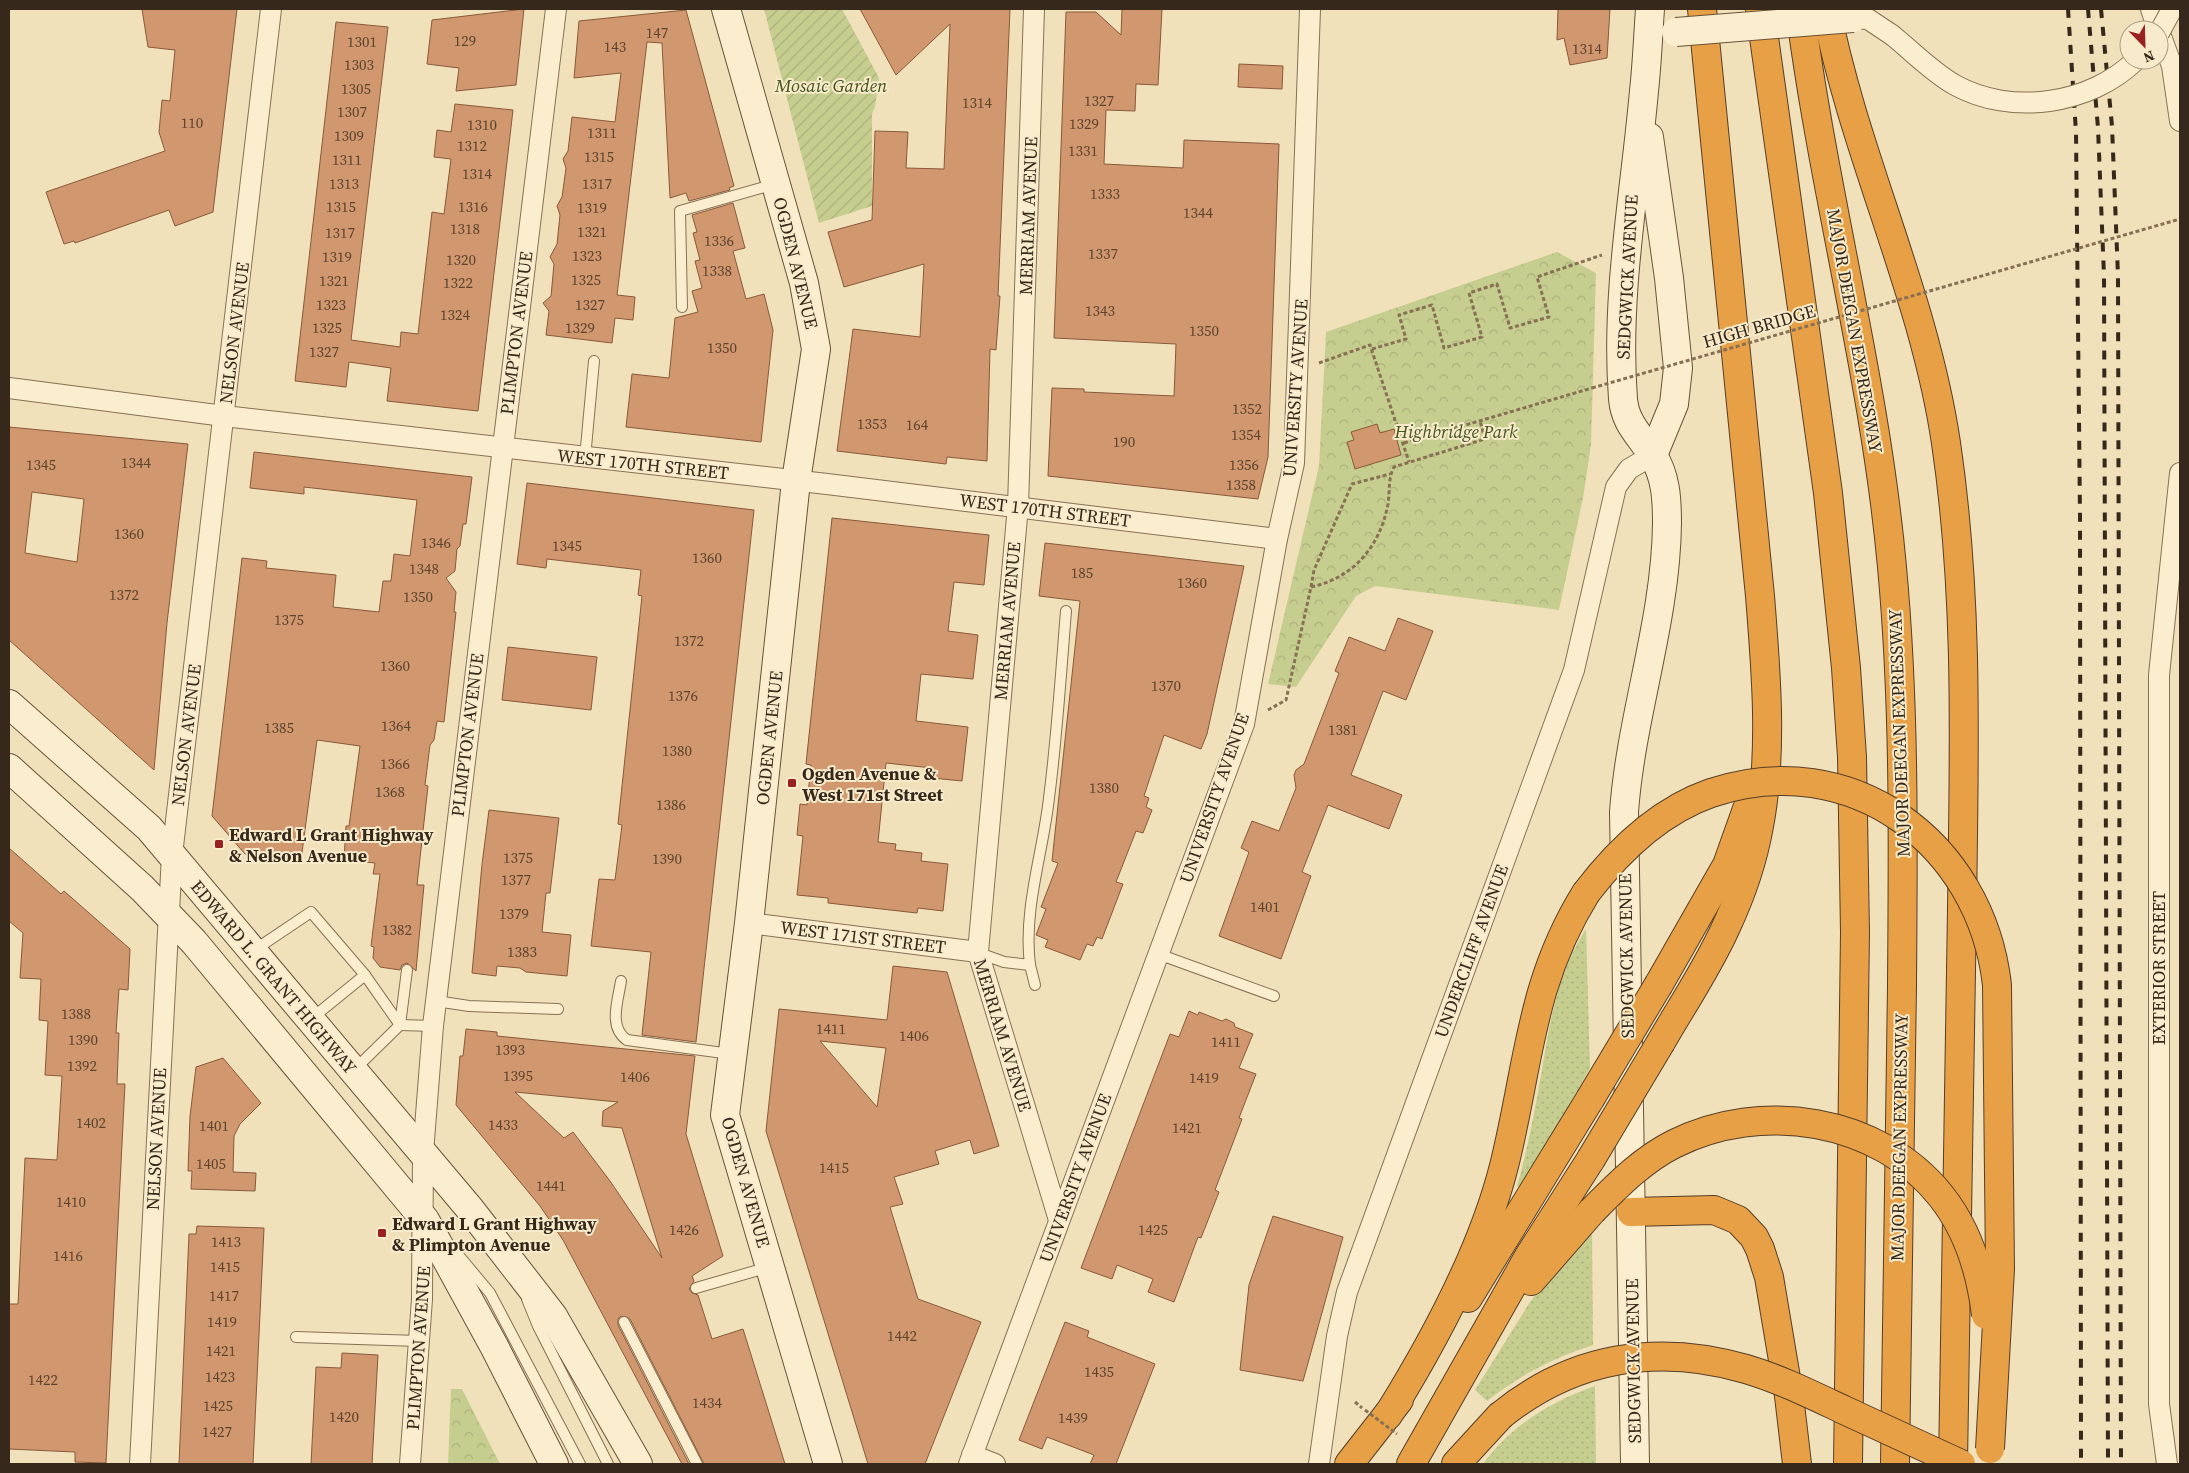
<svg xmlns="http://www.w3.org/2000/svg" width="2189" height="1473" font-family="'Source Serif 4',serif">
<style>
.grass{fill:url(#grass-dots)}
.park{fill:url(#park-crowns)}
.garden{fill:url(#garden-furrows)}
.building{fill:#d1986f;stroke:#895939;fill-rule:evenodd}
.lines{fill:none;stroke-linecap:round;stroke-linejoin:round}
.lane-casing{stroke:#887054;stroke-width:12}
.street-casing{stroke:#887054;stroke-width:22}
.secondary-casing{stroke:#6a5138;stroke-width:30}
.highway-casing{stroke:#553e29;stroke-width:30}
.path{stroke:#887054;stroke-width:3;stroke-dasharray:4 2.5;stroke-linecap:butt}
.lane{stroke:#fbeecf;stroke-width:10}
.street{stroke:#fbeecf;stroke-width:20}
.secondary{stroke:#fbeecf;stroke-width:28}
.highway{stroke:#e7a045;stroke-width:28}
.rail{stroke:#36281a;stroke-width:4;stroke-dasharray:9 9;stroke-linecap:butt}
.street-bridge-casing{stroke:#887054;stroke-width:22;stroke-linecap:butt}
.secondary-bridge-casing{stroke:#6a5138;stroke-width:30;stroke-linecap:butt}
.highway-bridge-casing{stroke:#553e29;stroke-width:30;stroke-linecap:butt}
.path-bridge{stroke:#887054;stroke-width:3;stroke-dasharray:4 2.5;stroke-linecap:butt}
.street-bridge{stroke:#fbeecf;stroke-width:20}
.secondary-bridge{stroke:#fbeecf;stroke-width:28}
.highway-bridge{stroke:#e7a045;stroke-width:28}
.poi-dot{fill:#9a2121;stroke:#f7ebcb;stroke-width:2}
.labels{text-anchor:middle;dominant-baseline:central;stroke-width:4;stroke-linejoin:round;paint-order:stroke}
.number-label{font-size:15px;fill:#5d442f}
.park-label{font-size:18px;font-style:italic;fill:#46541f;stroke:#f7ebcb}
.street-label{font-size:18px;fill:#36281a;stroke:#f7ebcb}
.poi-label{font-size:18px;font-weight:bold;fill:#36281a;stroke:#f7ebcb;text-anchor:start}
</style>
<defs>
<pattern id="grass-dots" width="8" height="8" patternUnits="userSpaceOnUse" patternTransform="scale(1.25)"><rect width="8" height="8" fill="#c6ce8f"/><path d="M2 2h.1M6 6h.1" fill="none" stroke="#abb17b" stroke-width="1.8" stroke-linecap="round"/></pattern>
<pattern id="park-crowns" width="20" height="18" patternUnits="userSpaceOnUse" patternTransform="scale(1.25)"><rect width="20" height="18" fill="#c6ce8f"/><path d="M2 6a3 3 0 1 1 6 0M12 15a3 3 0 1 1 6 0" fill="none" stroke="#abb17b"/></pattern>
<pattern id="garden-furrows" width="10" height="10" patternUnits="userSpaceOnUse" patternTransform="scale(1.25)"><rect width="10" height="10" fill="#c6ce8f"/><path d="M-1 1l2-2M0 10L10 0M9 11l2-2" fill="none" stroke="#abb17b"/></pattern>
</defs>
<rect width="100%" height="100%" fill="#f0e1bb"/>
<g class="grass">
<path d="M1586 929 1590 1068 1523 1188 1517 1186C1528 1149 1535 1109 1542 1070 1550 1021 1558 971 1586 929Z"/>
<path d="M1592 1230 1593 1345C1553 1358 1520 1375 1487 1401L1475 1390 1530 1302 1560 1264Z"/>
<path d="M1595 1386 1596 1464H1483C1511 1426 1551 1401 1595 1386Z"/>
</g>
<g class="park">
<polygon points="1557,252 1596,273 1591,445 1583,498 1559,610 1375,586 1356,596 1296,687 1268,684 1319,466 1326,332"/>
<polygon points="451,1389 462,1389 500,1464 448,1464"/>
</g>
<polygon class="garden" points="764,9 842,9 879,78 875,107 872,114 872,206 819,223"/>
<g class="building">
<polygon points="142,9 237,9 213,212 175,226 169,210 75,243 74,241 64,244 46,192 165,151 159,132 162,100 170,101 175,50 148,47"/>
<polygon points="524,9 516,85 456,91 459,68 427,64 432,20"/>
<polygon points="860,9 1010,9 998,296 1000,296 996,350 990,349 987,461 947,457 946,464 837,451 853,329 920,337 924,264 844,287 828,232 872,220 875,131 908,132 906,168 944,169 950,24 896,75"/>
<polygon points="1122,9 1162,9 1158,85 1136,84 1135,111 1106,110 1104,164 1183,168 1184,140 1279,144 1268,457 1258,499 1048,476 1052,388 1084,389 1084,392 1174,396 1176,344 1054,338 1066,12 1096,12 1121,35"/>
<polygon points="1558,9 1610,9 1607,58 1570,65 1564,38 1557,40"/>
<polygon points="686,10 734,186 729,188 730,190 689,201 686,193 670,198 662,43 647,42 617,295 635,297 633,320 615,318 612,343 546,335 549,311 543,303 551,296 554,264 550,257 557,244 560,215 557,206 562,197 566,168 563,159 568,151 572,117 615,122 621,73 574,78 579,21"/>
<polygon points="336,22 388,27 351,340 400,347 401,332 418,334 432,212 444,214 451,159 434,157 437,130 451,132 455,104 513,110 478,411 387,401 391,368 349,362 346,387 295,381"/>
<polygon points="1239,64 1283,66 1282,89 1238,87"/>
<polygon points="733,203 745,248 733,251 746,299 764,294 773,330 761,442 626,427 632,374 669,378 675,318 698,312 692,291 702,288 695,261 700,260 693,233 697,232 692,215"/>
<polygon points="1377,424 1380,433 1394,429 1401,455 1355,469 1347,442 1354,440 1351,432"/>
<path d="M9 427 188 444 167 623 154 770 9 640ZM32 492 84 499 77 562 25 553Z"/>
<polygon points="254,452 472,477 466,524 463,524 460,546 457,549 455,571 446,578 456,592 454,612 456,612 444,722 437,721 434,740 430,745 425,785 428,786 417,885 424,885 416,971 407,963 402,965 400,970 380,967 373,958 374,947 371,946 380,874 373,874 375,863 344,860 346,826 349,826 360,746 317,740 301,860 245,854 212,816 242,558 267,561 266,568 336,575 333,607 379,612 383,581 391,581 394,554 410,556 417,500 304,487 304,494 250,488"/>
<polygon points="527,483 754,510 696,1042 642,1035 651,952 591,946 599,879 615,880 622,825 618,824 642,596 638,595 641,570 547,559 546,568 517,564"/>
<polygon points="832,518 989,535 984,585 954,582 948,631 978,635 973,679 921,674 916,721 968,727 962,781 932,778 932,768 886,763 878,842 896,844 895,850 922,853 921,861 948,864 943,911 918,908 917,913 828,903 828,898 797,895 803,836 797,835 800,804 807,805 811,765 806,764"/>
<polygon points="1045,543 1244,566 1207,734 1201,749 1164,735 1144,796 1149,798 1146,807 1152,810 1143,833 1136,831 1116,882 1123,884 1102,939 1097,937 1093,946 1087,944 1080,960 1045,947 1048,940 1036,935 1046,909 1041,907 1058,863 1052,861 1080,601 1039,596"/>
<polygon points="1398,618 1433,631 1406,700 1383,691 1351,775 1402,795 1389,829 1328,805 1302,872 1311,876 1281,959 1219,936 1249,852 1241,848 1252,821 1279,831 1296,788 1294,775 1296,770 1304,764 1339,673 1335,671 1349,637 1385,651"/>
<polygon points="508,647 597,657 591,710 502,700"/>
<polygon points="489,810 559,818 550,893 546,893 542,932 571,935 567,976 526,972 520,968 497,966 496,976 472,973 482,864"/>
<polygon points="9,848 61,894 64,891 130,949 128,990 119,989 116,1033 119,1033 117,1084 125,1084 106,1463 75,1462 75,1452 9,1449 9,1304 18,1304 25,1158 57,1160 62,1076 45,1075 48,1021 39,1020 41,979 20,978 23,933 9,921"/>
<path d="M893 966 947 972 999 1146 974 1154 970 1140 935 1151 939 1164 894 1177 903 1204 890 1207 918 1299 981 1322 925 1464H868L766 1131 779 1009 887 1020ZM820 1041 886 1048 877 1107Z"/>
<polygon points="1189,1011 1198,1015 1199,1012 1222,1021 1226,1019 1234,1023 1235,1027 1253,1034 1239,1068 1256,1074 1239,1118 1242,1119 1215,1190 1219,1192 1201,1238 1198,1237 1174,1302 1148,1292 1153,1279 1117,1265 1112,1279 1081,1268 1170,1034 1179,1037"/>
<path d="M466 1029 497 1032V1036L695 1056 686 1134 723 1256 692 1276 694 1281 689 1289 692 1293 698 1295 712 1339 743 1329 785 1464H704L630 1319 621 1316 618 1319V1325L689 1464H682L563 1240 540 1206 456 1105 460 1056H463ZM515 1092 618 1102 603 1111 602 1126 622 1128 662 1258 610 1181 573 1132 564 1138Z"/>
<polygon points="223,1058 261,1103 240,1124 234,1136 233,1172 256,1173 255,1191 191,1189 192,1171 188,1171 190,1116 196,1067"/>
<polygon points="1273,1216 1343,1237 1303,1381 1240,1370 1249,1285"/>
<polygon points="197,1226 264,1228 253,1464 179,1464 189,1234 196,1234"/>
<polygon points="1065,1322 1089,1331 1087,1337 1155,1364 1116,1464 1090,1464 1094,1455 1047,1437 1042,1449 1019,1440"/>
<polygon points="342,1353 378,1355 372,1464 311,1464 316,1367 341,1368"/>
</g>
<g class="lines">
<defs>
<g id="lane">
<polyline points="682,307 680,211 775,184"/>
<polyline points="585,458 594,361"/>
<polyline points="253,951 311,912 365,975 311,1019"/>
<path d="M979 953 1004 962 1030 965C1023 909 1043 853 1049 798 1057 736 1061 673 1066 611"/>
<polyline points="1158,954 1274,996"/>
<polyline points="1030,965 1035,985"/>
<polyline points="365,975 400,1025"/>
<path d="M621 981C618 1001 608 1027 627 1040L731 1054"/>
<polyline points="436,1001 469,1006 558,1009"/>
<polyline points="400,1025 433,1026"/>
<polyline points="354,1070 400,1025 407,970"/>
<polyline points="455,1251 490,1293 580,1464"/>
<polyline points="696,1288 769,1267"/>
<polyline points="527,1299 538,1326 608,1464"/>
<polyline points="624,1322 697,1464"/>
<polyline points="296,1337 419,1341"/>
</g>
<g id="street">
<polyline points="1034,9 1018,506 978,952 1059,1220"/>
<polyline points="2151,9 2158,30"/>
<polyline points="1853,18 1868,19 1892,35"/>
<polyline points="2159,31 2172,66 2180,121"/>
<polyline points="9,388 224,416 827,484 1277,539"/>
<polyline points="749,923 978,952"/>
<polyline points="972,1455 995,1464"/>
<polyline points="140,1464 172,855 271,9"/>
<polyline points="410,1464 422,1299 423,1153 433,1026 556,9"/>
<polyline points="969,1464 1244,724 1277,539 1294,463 1310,9"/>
<polyline points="1319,1464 1337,1336 1347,1292 1574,670 1616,487 1629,469 1653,455"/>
<polyline points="2167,1464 2159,1404 2159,675 2180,473"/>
</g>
<g id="secondary">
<polyline points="726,9 804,283 816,349 796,481 749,923 725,1115 828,1464"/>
<polyline points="1649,137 1669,278 1678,368 1674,404 1653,455"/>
<polyline points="9,704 149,828 470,1209 553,1316 638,1464"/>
<polyline points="9,768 142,888 194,942 425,1220 494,1346 554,1464"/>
<path d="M1635 1464 1624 812C1631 715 1666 621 1667 523 1667 500 1666 476 1653 456 1641 436 1625 424 1623 399 1615 295 1635 193 1644 91 1647 64 1648 36 1650 9"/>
</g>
<g id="highway">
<polyline points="1760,9 1828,493 1846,668 1852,757 1855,932 1848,1464"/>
<path d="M1800 9C1824 196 1875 379 1892 567 1905 707 1903 846 1902 986 1900 1146 1897 1305 1895 1464"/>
<path d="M1826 9C1855 157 1924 294 1946 443 1969 598 1964 753 1962 909 1959 1094 1956 1279 1953 1464"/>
<polyline points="1659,984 1727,865 1747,809"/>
<path d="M1661 1042C1683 1004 1708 967 1726 927 1741 895 1753 860 1759 826 1773 753 1766 670 1760 596L1702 9"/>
<polyline points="1631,1212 1714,1210 1738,1220 1754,1237 1760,1249 1769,1277 1789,1396 1797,1464"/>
<polyline points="1531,1281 1592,1211"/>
<polyline points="1468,1298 1590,1099"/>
<path d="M1388 1415C1434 1341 1484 1248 1505 1162 1529 1064 1530 983 1586 893"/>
<polyline points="1349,1464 1399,1400"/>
<polyline points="1411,1464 1529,1256 1591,1159"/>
<polyline points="1456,1464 1500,1416"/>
</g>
</defs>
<use href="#lane" class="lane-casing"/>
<use href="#street" class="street-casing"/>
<use href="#secondary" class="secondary-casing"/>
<use href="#highway" class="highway-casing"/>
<g class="path">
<polyline points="1372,349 1406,339 1399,315 1432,305 1444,348 1482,337 1469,293 1497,284 1510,328 1549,317 1537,277 1602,255"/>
<polyline points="1319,363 1370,345 1409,462"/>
<polyline points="1404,443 1592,388"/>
<polyline points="1311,587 1314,570 1352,484 1390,474"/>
<path d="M1268 710 1286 700 1311 587C1353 578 1380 547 1388 504 1390 491 1388 478 1394 467L1485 439 1480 421"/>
<polyline points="1355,1402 1362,1408"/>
</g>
<use href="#lane" class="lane"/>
<use href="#street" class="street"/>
<use href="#secondary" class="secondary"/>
<use href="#highway" class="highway"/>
<g class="rail">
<polyline points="2068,9 2076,132 2080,518 2081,1464"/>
<polyline points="2088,9 2098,128 2104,276 2108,1464"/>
<polyline points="2101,9 2112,126 2118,276 2121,1464"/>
</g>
<defs>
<g id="street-bridge">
<polyline points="2159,33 2172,9"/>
<path d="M1892 35C1912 51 1932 72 1955 85 2011 116 2090 105 2136 60"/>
</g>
<polyline id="secondary-bridge" points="1676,32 1853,18"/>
<g id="highway-bridge">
<path d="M1586 893C1618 851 1659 811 1711 793 1851 746 1981 843 1997 985L2000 1269 1990 1449"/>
<polyline points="1590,1099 1659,984"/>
<polyline points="1591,1159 1661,1042"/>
<path d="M1592 1211C1617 1186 1642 1160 1674 1144 1761 1100 1879 1118 1941 1196 1968 1230 1981 1273 1986 1315"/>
<path d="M1500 1416C1572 1357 1657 1343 1746 1369 1780 1379 1812 1395 1844 1410 1883 1428 1922 1446 1961 1464"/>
</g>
</defs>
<use href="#street-bridge" class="street-bridge-casing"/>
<use href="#secondary-bridge" class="secondary-bridge-casing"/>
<use href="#highway-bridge" class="highway-bridge-casing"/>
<g class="path-bridge">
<polyline points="1592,388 2180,219"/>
<polyline points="1365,1410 1397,1434"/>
</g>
<use href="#street-bridge" class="street-bridge"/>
<use href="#secondary-bridge" class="secondary-bridge"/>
<use href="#highway-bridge" class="highway-bridge"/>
</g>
<g class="poi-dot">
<rect x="787" y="778" width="10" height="10" rx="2.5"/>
<rect x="214" y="839" width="10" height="10" rx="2.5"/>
<rect x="377" y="1228" width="10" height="10" rx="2.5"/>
</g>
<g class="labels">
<g class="number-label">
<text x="657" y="32">147</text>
<text x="465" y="40">129</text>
<text x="362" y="41">1301</text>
<text x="615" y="46">143</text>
<text x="1587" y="48">1314</text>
<text x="359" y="64">1303</text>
<text x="356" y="88">1305</text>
<text x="1099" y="100">1327</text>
<text x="977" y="102">1314</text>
<text x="352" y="111">1307</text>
<text x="192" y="122">110</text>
<text x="1084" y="123">1329</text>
<text x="482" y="124">1310</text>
<text x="602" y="132">1311</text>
<text x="349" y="135">1309</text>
<text x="472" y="145">1312</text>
<text x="1083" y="150">1331</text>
<text x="599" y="156">1315</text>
<text x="347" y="159">1311</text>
<text x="477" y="173">1314</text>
<text x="344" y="183">1313</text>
<text x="597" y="183">1317</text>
<text x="1105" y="193">1333</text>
<text x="341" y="206">1315</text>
<text x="473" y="206">1316</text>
<text x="592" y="207">1319</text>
<text x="1198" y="212">1344</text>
<text x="465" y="228">1318</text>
<text x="592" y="231">1321</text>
<text x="340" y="232">1317</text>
<text x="719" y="240">1336</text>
<text x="1103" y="253">1337</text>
<text x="587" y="255">1323</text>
<text x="337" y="256">1319</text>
<text x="461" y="259">1320</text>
<text x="717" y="270">1338</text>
<text x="586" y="279">1325</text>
<text x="334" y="280">1321</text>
<text x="458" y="282">1322</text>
<text x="331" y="304">1323</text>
<text x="590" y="304">1327</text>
<text x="1100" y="310">1343</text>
<text x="455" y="314">1324</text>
<text x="327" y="327">1325</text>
<text x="580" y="327">1329</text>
<text x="1204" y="330">1350</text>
<text x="722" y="347">1350</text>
<text x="324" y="351">1327</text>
<text x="1247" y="408">1352</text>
<text x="872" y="423">1353</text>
<text x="917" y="424">164</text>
<text x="1246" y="434">1354</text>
<text x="1124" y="441">190</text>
<text x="136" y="462">1344</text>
<text x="41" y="464">1345</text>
<text x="1244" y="464">1356</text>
<text x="1241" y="484">1358</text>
<text x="129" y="533">1360</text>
<text x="436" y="542">1346</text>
<text x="567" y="545">1345</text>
<text x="707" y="557">1360</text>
<text x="424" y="568">1348</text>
<text x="1082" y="572">185</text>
<text x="1192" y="582">1360</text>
<text x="124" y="594">1372</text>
<text x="418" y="596">1350</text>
<text x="289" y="619">1375</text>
<text x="689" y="640">1372</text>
<text x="395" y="665">1360</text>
<text x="1166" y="685">1370</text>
<text x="683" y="695">1376</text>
<text x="396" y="725">1364</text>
<text x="279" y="727">1385</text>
<text x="1343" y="729">1381</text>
<text x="677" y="750">1380</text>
<text x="395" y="763">1366</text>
<text x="1104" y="787">1380</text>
<text x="390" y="791">1368</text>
<text x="671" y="804">1386</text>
<text x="518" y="857">1375</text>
<text x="667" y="858">1390</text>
<text x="516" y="879">1377</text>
<text x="1265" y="906">1401</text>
<text x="514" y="913">1379</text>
<text x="397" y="929">1382</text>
<text x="522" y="951">1383</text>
<text x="76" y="1013">1388</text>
<text x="831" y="1028">1411</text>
<text x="914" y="1035">1406</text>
<text x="83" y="1039">1390</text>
<text x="1226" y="1041">1411</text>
<text x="510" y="1049">1393</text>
<text x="82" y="1065">1392</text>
<text x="518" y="1075">1395</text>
<text x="635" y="1076">1406</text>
<text x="1204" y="1077">1419</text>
<text x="91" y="1122">1402</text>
<text x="503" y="1124">1433</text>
<text x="214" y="1125">1401</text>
<text x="1187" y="1127">1421</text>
<text x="211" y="1163">1405</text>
<text x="834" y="1167">1415</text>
<text x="551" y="1185">1441</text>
<text x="71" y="1201">1410</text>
<text x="684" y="1229">1426</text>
<text x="1153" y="1229">1425</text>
<text x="226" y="1241">1413</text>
<text x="68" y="1255">1416</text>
<text x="225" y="1266">1415</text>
<text x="224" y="1295">1417</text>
<text x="222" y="1321">1419</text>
<text x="902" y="1335">1442</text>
<text x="221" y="1350">1421</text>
<text x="1099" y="1371">1435</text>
<text x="220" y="1376">1423</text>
<text x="43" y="1379">1422</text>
<text x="707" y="1402">1434</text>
<text x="218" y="1405">1425</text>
<text x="344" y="1416">1420</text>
<text x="1073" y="1417">1439</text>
<text x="217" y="1431">1427</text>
</g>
<g class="park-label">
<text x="831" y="85">Mosaic Garden</text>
<text x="1456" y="431">Highbridge Park</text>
</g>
<g class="street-label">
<text transform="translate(1028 216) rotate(-88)">MERRIAM AVENUE</text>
<text transform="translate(796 263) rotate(76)">OGDEN AVENUE</text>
<text transform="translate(1627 277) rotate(-87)">SEDGWICK AVENUE</text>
<text transform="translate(1759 326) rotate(-16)">HIGH BRIDGE</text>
<text transform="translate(1855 331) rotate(80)">MAJOR DEEGAN EXPRESSWAY</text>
<text transform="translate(234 333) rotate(-83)">NELSON AVENUE</text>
<text transform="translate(516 333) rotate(-83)">PLIMPTON AVENUE</text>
<text transform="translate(1295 388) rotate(-86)">UNIVERSITY AVENUE</text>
<text transform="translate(643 464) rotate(6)">WEST 170TH STREET</text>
<text transform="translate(1045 510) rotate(7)">WEST 170TH STREET</text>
<text transform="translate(1007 621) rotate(-85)">MERRIAM AVENUE</text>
<text transform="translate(1899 733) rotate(-92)">MAJOR DEEGAN EXPRESSWAY</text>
<text transform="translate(186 735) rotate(-83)">NELSON AVENUE</text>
<text transform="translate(467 735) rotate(-83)">PLIMPTON AVENUE</text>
<text transform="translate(769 738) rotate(-84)">OGDEN AVENUE</text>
<text transform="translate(1214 798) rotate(-71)">UNIVERSITY AVENUE</text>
<text transform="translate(863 937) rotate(7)">WEST 171ST STREET</text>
<text transform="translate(1471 951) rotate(-70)">UNDERCLIFF AVENUE</text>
<text transform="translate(1626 956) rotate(-91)">SEDGWICK AVENUE</text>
<text transform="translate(2158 968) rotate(-90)">EXTERIOR STREET</text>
<text transform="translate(274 977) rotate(50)">EDWARD L. GRANT HIGHWAY</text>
<text transform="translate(1003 1035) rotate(73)">MERRIAM AVENUE</text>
<text transform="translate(1899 1137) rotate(-89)">MAJOR DEEGAN EXPRESSWAY</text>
<text transform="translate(156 1139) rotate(-87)">NELSON AVENUE</text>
<text transform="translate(1075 1178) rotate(-70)">UNIVERSITY AVENUE</text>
<text transform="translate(746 1182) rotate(74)">OGDEN AVENUE</text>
<text transform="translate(418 1348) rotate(-86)">PLIMPTON AVENUE</text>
<text transform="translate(1633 1361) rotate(-91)">SEDGWICK AVENUE</text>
</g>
<g class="poi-label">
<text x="802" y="773">Ogden Avenue &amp;<tspan x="802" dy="21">West 171st Street</tspan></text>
<text x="229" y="834">Edward L Grant Highway<tspan x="229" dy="21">&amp; Nelson Avenue</tspan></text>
<text x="392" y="1223">Edward L Grant Highway<tspan x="392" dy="21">&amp; Plimpton Avenue</tspan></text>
</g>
</g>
<rect width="2189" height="1473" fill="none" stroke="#36281a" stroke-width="20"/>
<g transform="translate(2144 45) rotate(157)"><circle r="24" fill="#f7ebcb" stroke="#aa9d84"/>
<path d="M0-4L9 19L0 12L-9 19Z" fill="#9a2121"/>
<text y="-8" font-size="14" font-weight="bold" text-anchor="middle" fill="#36281a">N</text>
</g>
</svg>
